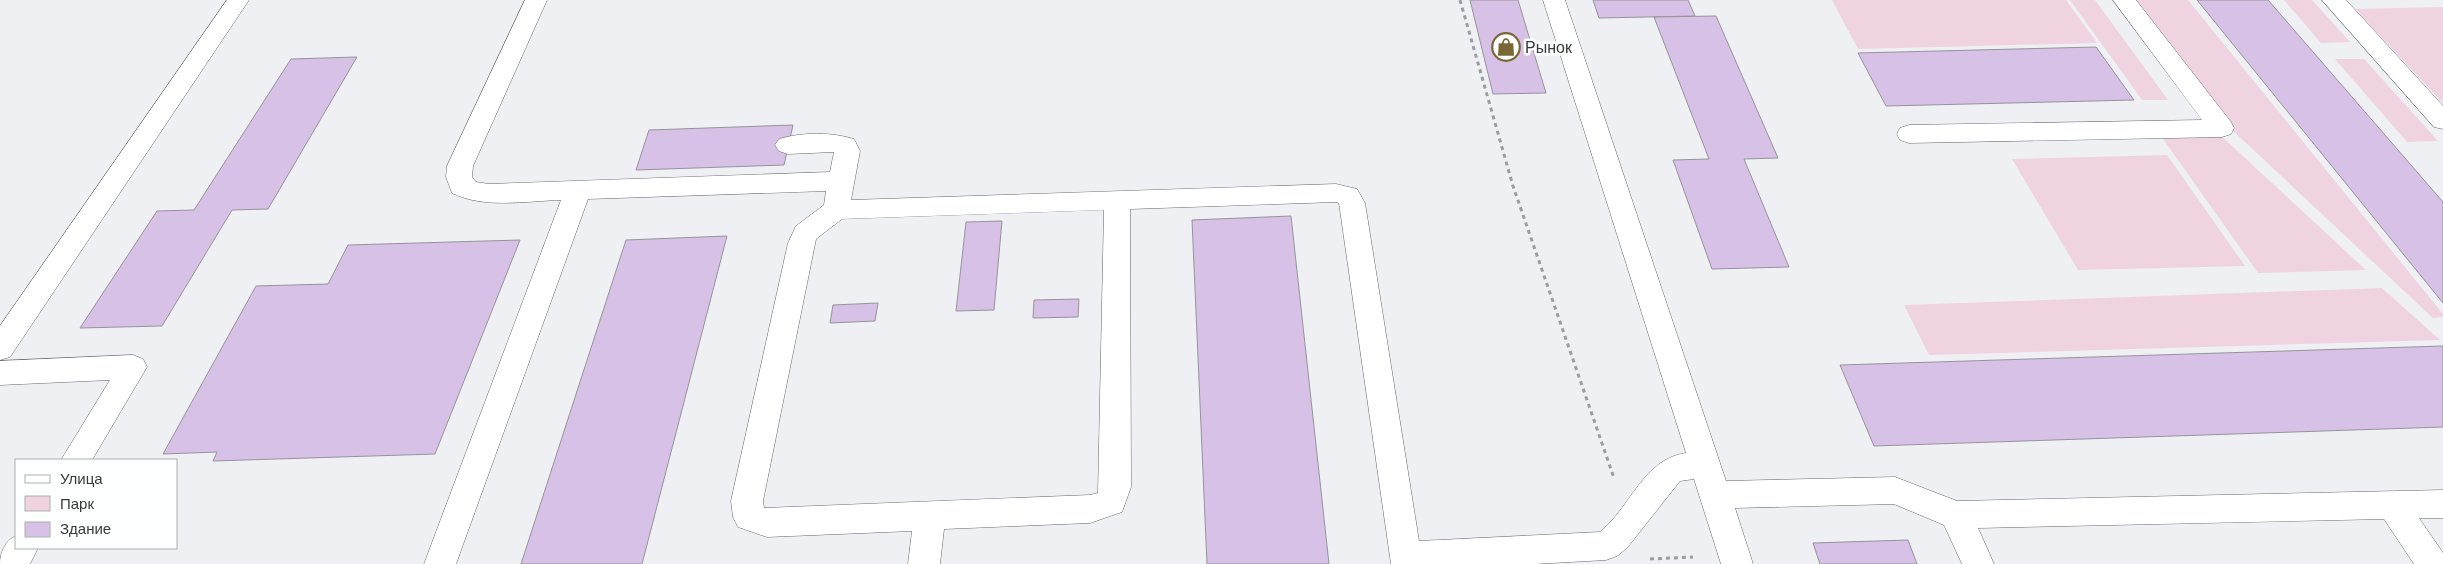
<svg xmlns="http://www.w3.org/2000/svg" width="2443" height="564" font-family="'DM Sans',sans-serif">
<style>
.green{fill:#efd3e1}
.building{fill:#d8c1e7;stroke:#969498}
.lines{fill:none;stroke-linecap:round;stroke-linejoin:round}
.minor-casing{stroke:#65666a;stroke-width:1}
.path{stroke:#9c9da0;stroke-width:3;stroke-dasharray:4 4;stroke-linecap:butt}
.minor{fill:#fff;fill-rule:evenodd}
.labels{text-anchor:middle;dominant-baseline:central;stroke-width:5;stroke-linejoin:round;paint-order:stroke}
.poi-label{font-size:16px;fill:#38393a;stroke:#fdfefe;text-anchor:start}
</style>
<rect width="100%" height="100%" fill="#eff0f4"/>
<g class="green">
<polygon points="1832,0 2066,0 2097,43 1858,49"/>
<polygon points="2070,0 2095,0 2168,100 2142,100"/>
<polygon points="2133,0 2188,0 2443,314 2443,317 2433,318 2231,129"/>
<polygon points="2284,0 2312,0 2350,42 2321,43"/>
<polygon points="2443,7 2443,103 2355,9"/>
<polygon points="2335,59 2364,59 2438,141 2407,142"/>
<polygon points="2219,134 2366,270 2258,273 2161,136"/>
<polygon points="2167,155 2245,266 2078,270 2012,159"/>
<polygon points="2382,288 2440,340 1929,355 1904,305"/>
</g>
<g class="building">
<polygon points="1470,0 1518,0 1546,93 1493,94"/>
<polygon points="1593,0 1688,0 1695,16 1599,18"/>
<polygon points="2197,0 2268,0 2443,202 2443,303"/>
<polygon points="1716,16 1778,158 1744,159 1789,267 1712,269 1673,160 1709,159 1654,17"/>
<polygon points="2096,47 2134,100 1886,106 1858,53"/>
<polygon points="357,57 268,209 232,210 162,326 80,328 157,211 194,210 291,59"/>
<polygon points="793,125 784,165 636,170 649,130"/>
<polygon points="1291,216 1329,564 1207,564 1192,220"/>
<polygon points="1002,221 994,310 956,311 966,222"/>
<polygon points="727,236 642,564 521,564 626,240"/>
<polygon points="520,240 435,454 213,461 217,452 163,454 256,286 328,284 348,245"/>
<polygon points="1079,299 1078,317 1033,318 1034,300"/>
<polygon points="878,303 875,321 830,323 833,305"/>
<polygon points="2443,346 2443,427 1874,446 1840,365"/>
<polygon points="1908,540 1917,564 1820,564 1813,543"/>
</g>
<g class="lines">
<defs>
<g id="minor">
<polygon points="227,0 249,0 10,357 0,360 0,326"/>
<path d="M525 0H547L473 166 472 177 476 182 489 184 830 172 834 152 788 154 779 151 775 145 779 139C802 132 831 132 854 139L860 151 851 200 1336 184 1357 189 1365 203 1419 541 1600 532C1631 507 1643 459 1686 453L1543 0H1565L1726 481 1895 477 1957 501 2443 490V518H2419L2443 553V564H2414L2384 519 1978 528 1994 564H1962L1944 525 1894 504 1735 508 1753 564H1721L1694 479 1680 481 1627 548 1617 556 1606 560 1534 564H1391L1339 203 1336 202 1130 209 1131 487 1122 512 1090 523 944 529 940 564H908L912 531 767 537 738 527 733 517 731 501 788 243 796 226 824 205 826 191 588 199 456 564H424L561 200C526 201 484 209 452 193L446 177 447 166ZM1104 210 1098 493 1090 495 764 508 763 501 816 239 842 219Z"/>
<polygon points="2113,0 2136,0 2231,122 2234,128 2231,134 2222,137 1909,143 1900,140 1897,134 1900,128 1909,125 2202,120"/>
<polygon points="2322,0 2346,0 2443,106 2443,129 2434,127"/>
<polygon points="133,355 143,359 147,367 92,460 61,460 110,380 0,385 0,361"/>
<path d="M16 536V548H38L30 564H0C0 553 5 540 16 536Z"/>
</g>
</defs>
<use href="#minor" class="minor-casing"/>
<g class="path">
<polyline points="1460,0 1513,186 1614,478"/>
<polyline points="1650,559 1693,557"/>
</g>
<use href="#minor" class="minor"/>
</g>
<defs>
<symbol id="shop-ring" viewBox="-11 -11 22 22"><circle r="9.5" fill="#fdfefe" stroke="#796836" stroke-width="1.5"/><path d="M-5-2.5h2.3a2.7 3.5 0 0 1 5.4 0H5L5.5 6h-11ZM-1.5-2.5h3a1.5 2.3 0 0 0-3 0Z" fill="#796836"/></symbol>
</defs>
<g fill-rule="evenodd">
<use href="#shop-ring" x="1490" y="31" width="32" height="32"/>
</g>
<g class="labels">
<g class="poi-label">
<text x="1525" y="47">Рынок</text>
</g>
</g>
<rect x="15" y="459" width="162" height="90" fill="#fdfefe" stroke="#aeafb0"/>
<rect x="25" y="475" width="25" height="8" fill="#ffffff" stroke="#aeafb0"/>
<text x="60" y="484" font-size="15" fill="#38393a">Улица</text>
<rect x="25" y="496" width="25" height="15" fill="#efd3e1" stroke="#aeafb0"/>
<text x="60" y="509" font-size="15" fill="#38393a">Парк</text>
<rect x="25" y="522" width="25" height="15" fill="#d8c1e7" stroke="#aeafb0"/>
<text x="60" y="534" font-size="15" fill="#38393a">Здание</text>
</svg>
